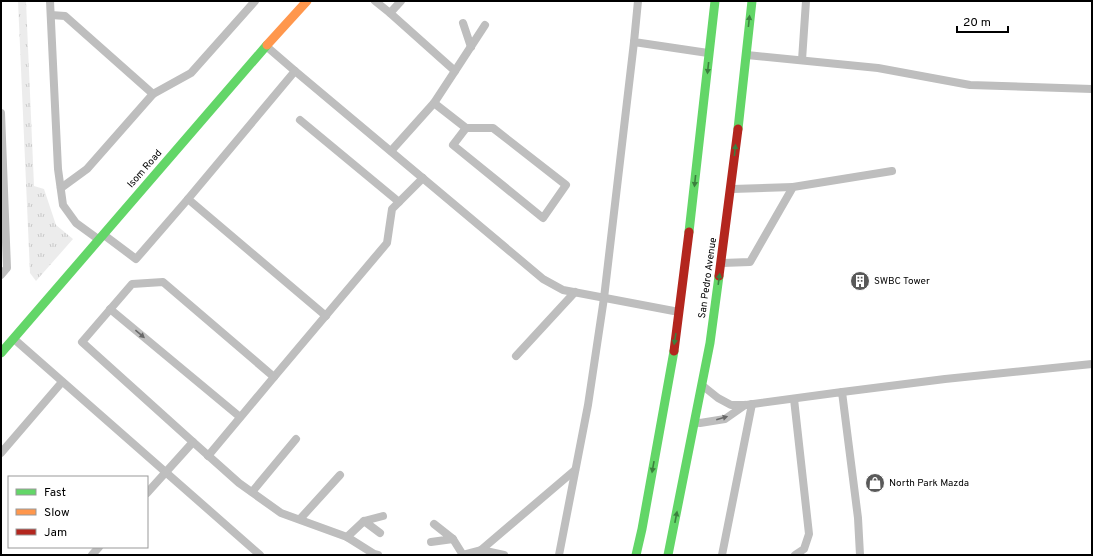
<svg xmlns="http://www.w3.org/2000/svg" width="1093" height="556" font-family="Overpass,sans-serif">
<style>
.grass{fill:url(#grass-tufts)}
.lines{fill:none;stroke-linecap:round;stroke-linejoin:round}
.lane{stroke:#bebebe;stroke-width:8}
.fast{stroke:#63d668;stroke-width:9}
.slow{stroke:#ff974d;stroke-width:9}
.jam{stroke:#b3261e;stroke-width:9}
.oneway{fill:#3b803e}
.oneway2{fill:#686868}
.labels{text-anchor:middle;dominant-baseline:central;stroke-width:3;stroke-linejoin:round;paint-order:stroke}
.street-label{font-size:10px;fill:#000;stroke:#fff}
.poi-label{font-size:10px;fill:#000;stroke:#fff;text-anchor:start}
</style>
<defs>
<pattern id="grass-tufts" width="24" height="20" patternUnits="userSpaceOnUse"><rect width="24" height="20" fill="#ececec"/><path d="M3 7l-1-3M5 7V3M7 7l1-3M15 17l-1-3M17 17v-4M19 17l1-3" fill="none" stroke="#c9c9c9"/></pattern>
</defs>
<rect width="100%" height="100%" fill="#fff"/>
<polygon class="grass" points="18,1 26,1 34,186 44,189 56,225 73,239 36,281 30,273"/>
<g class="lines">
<g class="lane">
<polyline points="50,1 58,169 63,205 76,223 98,239"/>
<polyline points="375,1 390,13 401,1"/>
<polyline points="638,1 634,42 708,53"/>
<polyline points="390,13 455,71 434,103 391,151"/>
<polyline points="51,15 65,16 153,94"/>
<polyline points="463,23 471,47"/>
<polyline points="266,46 295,71 543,279 563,290 679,312"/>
<polyline points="747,55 878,68 970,85 1092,89"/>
<polyline points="802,60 806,1"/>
<polyline points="295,71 188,199 326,316"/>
<polyline points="455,71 485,25"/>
<polyline points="434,103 466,128 453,145 543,218 566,185 493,128 466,128"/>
<polyline points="1,113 7,268 1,275"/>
<polyline points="300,120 399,202"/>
<polyline points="61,188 87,169 153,94 191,73 255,1"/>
<polyline points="732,189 793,187"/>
<polyline points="104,235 136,259 188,199"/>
<polyline points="722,263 750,262 793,187 892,171"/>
<polyline points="110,309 240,417"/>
<polyline points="14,339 260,555"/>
<polyline points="516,356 575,292"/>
<polyline points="274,377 387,243 392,209 423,178"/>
<polyline points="703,386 718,398 731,405 746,405 842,392 858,518 860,555"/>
<polyline points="842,392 945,379 1092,364"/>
<polyline points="794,399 809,534 804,549 795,555"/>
<polyline points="695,422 700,423 725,419 745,405"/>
<polyline points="193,442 82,342 132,284 163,282 274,377 208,456"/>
<polyline points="1,453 62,382"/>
<polyline points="252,492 296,439"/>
<polyline points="147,493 193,442 239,483 281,513 347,537 374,554 378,555"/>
<polyline points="300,519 340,475"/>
<polyline points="380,533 364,521 383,516"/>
<polyline points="347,537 364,521"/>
<polyline points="453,539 463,555"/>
<polyline points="431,542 453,539 434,524"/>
<polyline points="481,550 575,470"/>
<polyline points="92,555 99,547"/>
<polyline points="462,555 481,550 504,555"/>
<polyline points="559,555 588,405 604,298 634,42"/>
<polyline points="722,555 752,404"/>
</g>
<g class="fast">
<polyline points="738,129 752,1"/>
<polyline points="689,232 715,1"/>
<polyline points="1,353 267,45"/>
<polyline points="636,555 642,529 674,351"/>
<polyline points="668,555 710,343 719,276"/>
</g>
<polyline class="slow" points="267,45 307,1"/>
<g class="jam">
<polyline points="719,276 738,129"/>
<polyline points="674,351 689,232"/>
</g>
</g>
<defs><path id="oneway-solid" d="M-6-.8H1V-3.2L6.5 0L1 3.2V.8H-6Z"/></defs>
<g class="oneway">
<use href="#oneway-solid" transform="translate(749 21) rotate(-84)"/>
<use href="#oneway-solid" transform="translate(708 68) rotate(96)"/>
<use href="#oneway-solid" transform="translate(735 150) rotate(-84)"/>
<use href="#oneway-solid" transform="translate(695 181) rotate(96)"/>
<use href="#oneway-solid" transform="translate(719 279) rotate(-82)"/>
<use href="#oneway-solid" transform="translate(675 339) rotate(99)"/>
<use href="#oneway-solid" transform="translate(653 467) rotate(100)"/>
<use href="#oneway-solid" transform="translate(676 517) rotate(-79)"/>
</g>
<g class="oneway2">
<use href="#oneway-solid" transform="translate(140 334) rotate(40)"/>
<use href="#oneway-solid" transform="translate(722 418) rotate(-16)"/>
</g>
<defs>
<symbol id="building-disc" viewBox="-11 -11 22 22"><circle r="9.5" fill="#595959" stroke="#fff"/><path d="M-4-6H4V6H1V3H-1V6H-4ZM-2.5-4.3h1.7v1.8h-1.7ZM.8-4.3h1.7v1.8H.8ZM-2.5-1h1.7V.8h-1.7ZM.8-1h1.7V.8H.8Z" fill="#fff"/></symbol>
<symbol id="shop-disc" viewBox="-11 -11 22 22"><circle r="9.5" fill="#595959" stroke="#fff"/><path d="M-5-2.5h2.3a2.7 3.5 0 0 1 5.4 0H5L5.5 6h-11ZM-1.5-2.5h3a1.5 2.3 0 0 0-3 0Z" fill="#fff"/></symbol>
</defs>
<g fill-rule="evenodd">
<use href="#building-disc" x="849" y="270" width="22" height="22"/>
<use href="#shop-disc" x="864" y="472" width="22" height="22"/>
</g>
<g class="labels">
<g class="street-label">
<text transform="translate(145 169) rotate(-49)">Isom Road</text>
<text transform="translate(708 278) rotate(-82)">San Pedro Avenue</text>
</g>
<g class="poi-label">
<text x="874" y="281">SWBC Tower</text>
<text x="889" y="483">North Park Mazda</text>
</g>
</g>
<rect width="1093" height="556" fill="none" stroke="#000000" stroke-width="4"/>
<rect x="8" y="476" width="140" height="72" fill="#ffffff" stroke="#999999"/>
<rect x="16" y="489" width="20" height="6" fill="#63d668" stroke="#999999"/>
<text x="44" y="496" font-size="12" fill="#000000">Fast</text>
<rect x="16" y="509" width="20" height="6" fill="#ff974d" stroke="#999999"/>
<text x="44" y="516" font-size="12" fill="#000000">Slow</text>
<rect x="16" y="529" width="20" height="6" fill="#b3261e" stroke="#999999"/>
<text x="44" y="536" font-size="12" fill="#000000">Jam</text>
<path d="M957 26v6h51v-6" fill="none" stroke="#000000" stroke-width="2"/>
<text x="963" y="26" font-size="12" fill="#000000" stroke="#ffffff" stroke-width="3" paint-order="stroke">20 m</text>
</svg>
